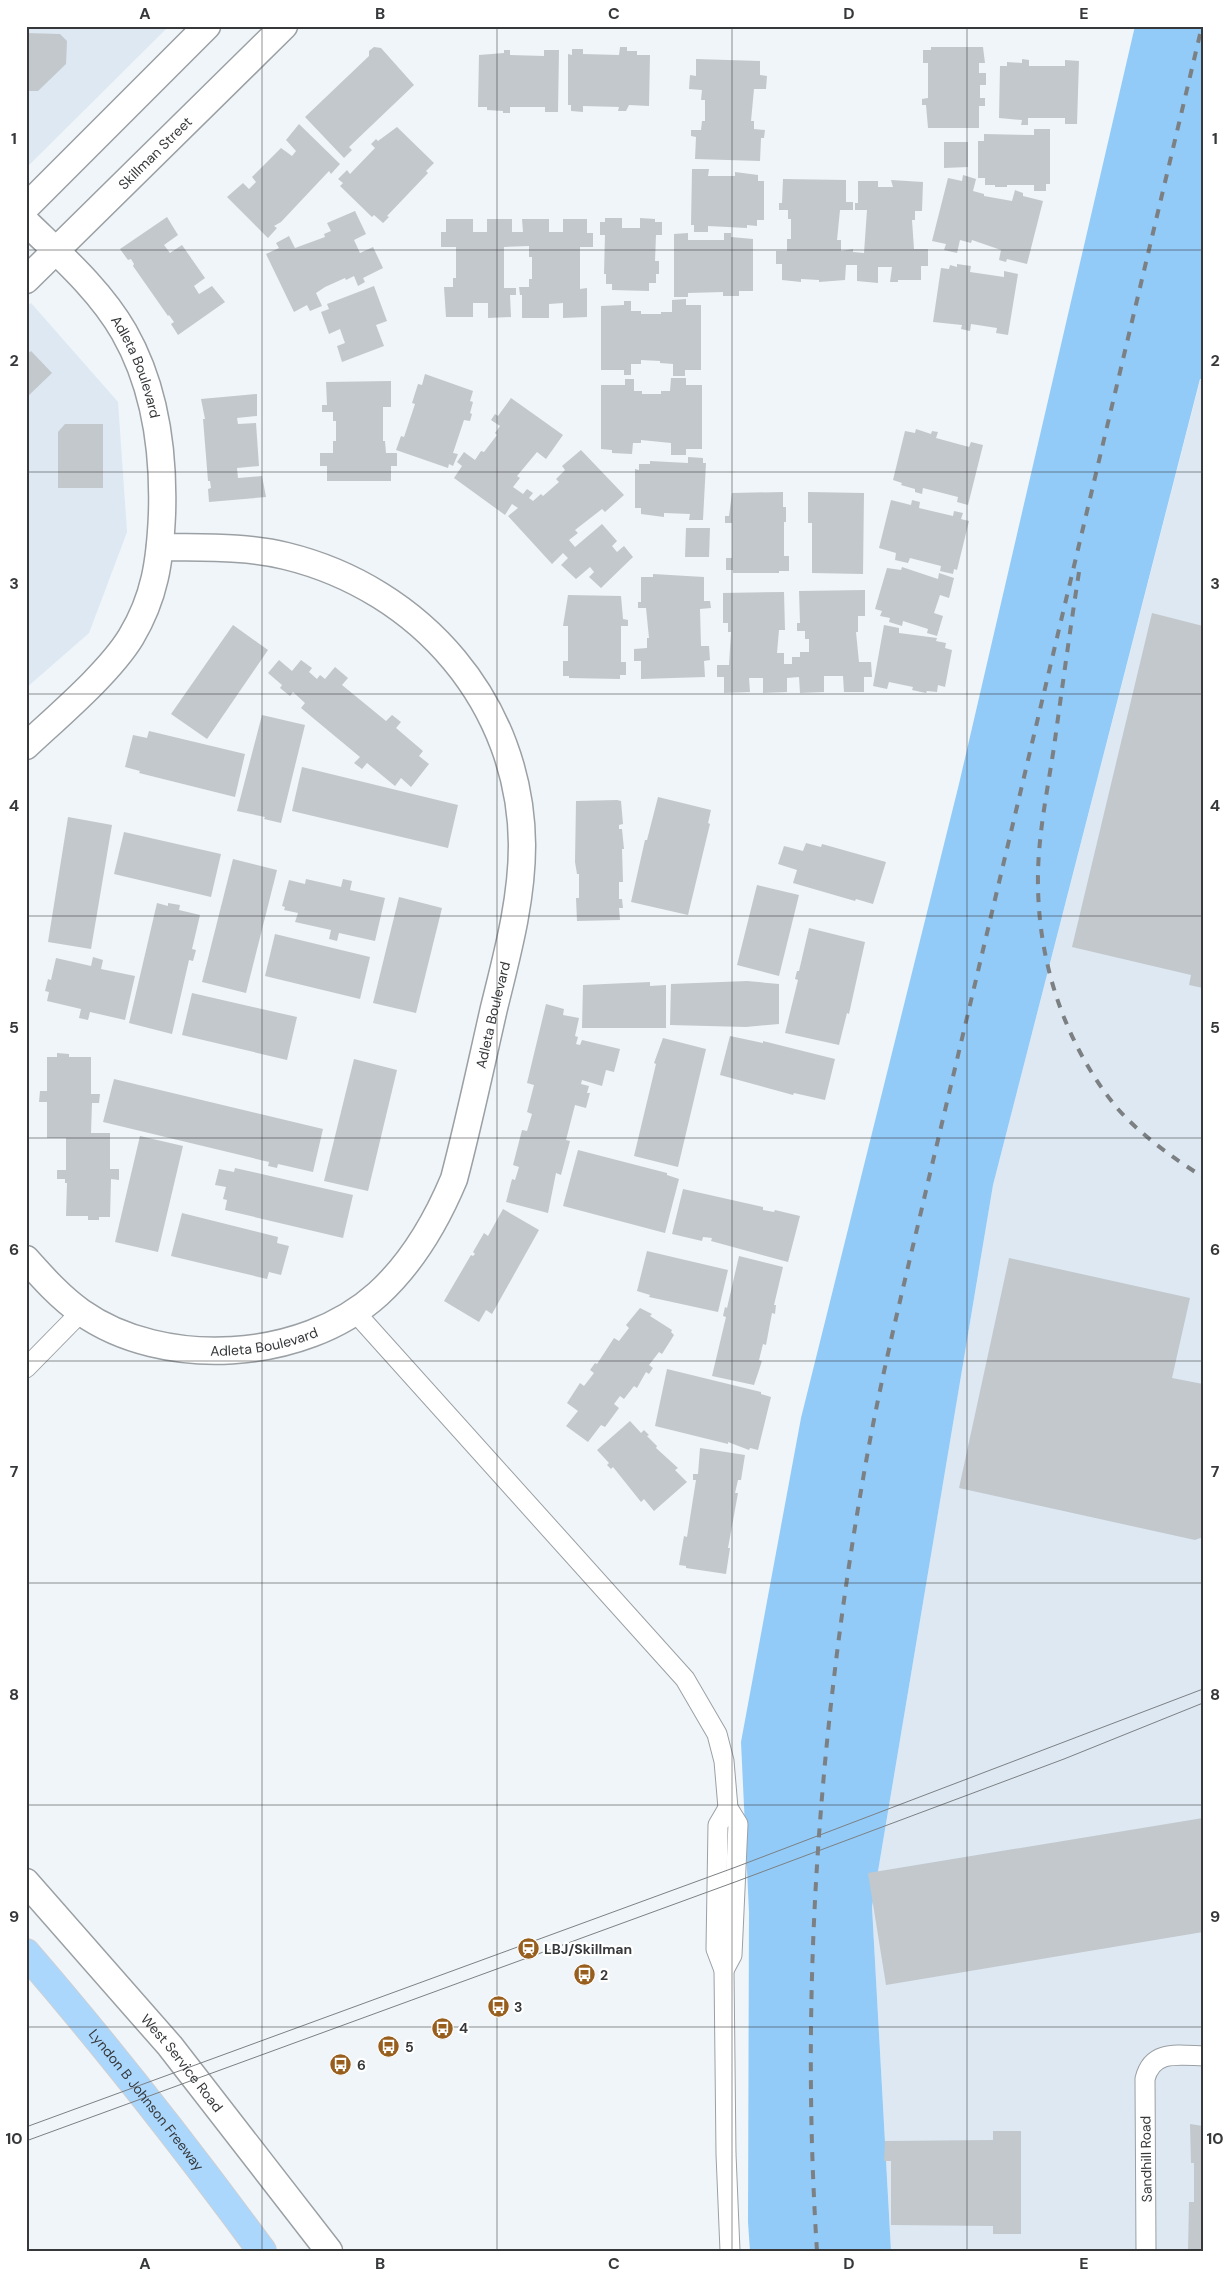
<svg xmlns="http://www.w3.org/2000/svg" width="1229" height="2277" font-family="'DM Sans',sans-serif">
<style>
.built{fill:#dde8f2}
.green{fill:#92caf8}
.building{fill:#c3c8cc}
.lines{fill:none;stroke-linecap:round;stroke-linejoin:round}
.street-casing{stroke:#9ba0a4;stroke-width:21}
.secondary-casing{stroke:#9ba0a4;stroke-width:29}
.highway-casing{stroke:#cfcfd0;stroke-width:30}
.street{stroke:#fff;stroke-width:19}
.secondary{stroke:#fff;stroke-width:26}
.highway{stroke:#abd7fd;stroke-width:28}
.tram{stroke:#7c8083;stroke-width:1}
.rail{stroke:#7c8083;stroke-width:4;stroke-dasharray:9 9;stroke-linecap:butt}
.grid{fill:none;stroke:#36383a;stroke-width:1;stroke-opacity:0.55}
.labels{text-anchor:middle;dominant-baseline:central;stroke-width:4.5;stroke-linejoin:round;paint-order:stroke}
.street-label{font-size:14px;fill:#36383a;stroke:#fff}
.poi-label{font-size:14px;font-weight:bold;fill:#36383a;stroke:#fff;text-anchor:start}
.neatline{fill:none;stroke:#36383a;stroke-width:2}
.grid-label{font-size:16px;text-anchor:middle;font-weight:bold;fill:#36383a}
</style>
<rect width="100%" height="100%" fill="#eff5f9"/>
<g class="built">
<polygon points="26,26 169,26 26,168"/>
<polygon points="31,303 118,402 127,532 89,633 26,688 26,308"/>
<polygon points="1203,369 1203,2251 891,2251 872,1907 993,1185"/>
</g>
<polygon class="green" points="1135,26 1203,26 1203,379 1200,379 993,1185 872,1907 891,2251 750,2251 748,2222 749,1912 741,1742 801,1418 959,784"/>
<g class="building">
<polygon points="26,33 60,34 67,41 66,64 38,91 26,91"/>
<polygon points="374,47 381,48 414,85 349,147 352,150 344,158 305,117 369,56 369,51"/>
<polygon points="620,47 627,47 627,51 637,51 637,55 650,55 649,106 629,105 626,111 618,111 619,107 583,106 583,112 571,111 571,105 568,105 568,54 572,55 572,49 583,49 583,54 619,55"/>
<polygon points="931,47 983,47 985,63 979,63 979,73 986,73 986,85 980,85 980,98 985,98 985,106 979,106 979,128 928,128 926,105 922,105 922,99 928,98 928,63 923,63 923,50 931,50"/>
<polygon points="504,50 510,50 510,55 544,56 544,50 559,50 558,112 545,112 545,107 510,107 510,113 503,113 503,111 487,110 487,107 478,107 479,55 504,53"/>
<polygon points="696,59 760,61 760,75 767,76 766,89 754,89 751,121 754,121 754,129 765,130 764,138 761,138 760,161 695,159 696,137 691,136 691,130 701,130 702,121 705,121 705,100 701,100 702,90 689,89 690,75 696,76"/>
<polygon points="1022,59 1029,60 1029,66 1065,66 1065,60 1079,61 1077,124 1065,124 1065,118 1028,118 1028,125 1021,125 1022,120 999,118 1000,66 1007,66 1007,62 1022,63"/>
<polygon points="299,124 340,164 331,174 329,171 281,222 274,226 277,228 268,238 227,197 243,183 249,189 256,182 252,177 281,148 292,156 296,151 286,140"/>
<polygon points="397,127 434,163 426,171 428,173 387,216 389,217 383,223 374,215 372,217 340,186 343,183 338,179 347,170 350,174 375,148 371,144 376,139 378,141"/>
<polygon points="1034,129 1050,129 1050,184 1046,184 1046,191 1034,191 1034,185 1007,185 1007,187 995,187 995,185 985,185 985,178 978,178 978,141 984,141 984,134 1034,135"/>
<polygon points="944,142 968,142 968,167 944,168"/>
<polygon points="692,169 709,169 708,176 735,176 735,172 758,175 758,181 764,181 764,220 757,220 757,226 747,225 747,228 708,226 708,232 694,232 694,225 691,225"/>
<polygon points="963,175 976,179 973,191 984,194 984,196 1012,201 1015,190 1023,193 1023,196 1043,201 1027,264 1007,259 1006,262 999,260 1001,250 972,240 971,243 960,240 957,253 944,250 946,244 932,241 948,178 962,181"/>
<polygon points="783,179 846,180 846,202 853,202 853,210 840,210 837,240 841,240 841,251 853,249 853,252 864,253 867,210 855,210 855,203 858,203 858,181 878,181 878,187 893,187 891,180 923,182 922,211 915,211 915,220 912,220 914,249 928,249 928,266 921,266 921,280 898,280 898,282 890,282 892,267 878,267 878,283 857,281 857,265 846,265 845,280 819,282 819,280 801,279 801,282 782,280 782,264 776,264 776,251 787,251 787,239 791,239 791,219 788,219 788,210 779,210 779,203 782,203"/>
<polygon points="355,211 366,234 354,240 360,253 373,247 383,268 363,278 365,282 358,286 354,276 346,280 345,278 325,287 316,293 322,306 310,311 307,305 294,312 266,254 279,248 276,243 289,236 295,248 325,237 324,234 331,231 327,223"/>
<polygon points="167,217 178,235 164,245 170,253 182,245 205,278 194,286 199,294 212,286 225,302 178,335 171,324 174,322 169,315 168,316 133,266 134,264 131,259 128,260 120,249"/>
<polygon points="605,218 622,218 622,228 640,228 640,218 655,219 655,222 662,222 662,235 656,235 655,261 659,261 659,274 656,274 656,283 649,283 649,291 612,290 612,284 606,284 606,274 604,274 605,235 600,235 600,222 605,222"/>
<polygon points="446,219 473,219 473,232 487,232 487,219 512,219 512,232 523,232 522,219 549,219 549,232 563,232 563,219 587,219 587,233 593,233 593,247 580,247 580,289 587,288 587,317 563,318 563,303 549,304 549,318 522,318 522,295 520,295 519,287 529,287 529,279 532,279 532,257 529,257 529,246 504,247 504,288 516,288 516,295 510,295 511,317 488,318 488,303 473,303 473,317 446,317 444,287 453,287 453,278 456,278 456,247 441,247 441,232 446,232"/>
<polygon points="688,233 688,240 724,240 724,233 731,233 731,237 753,239 753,291 739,291 739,296 723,296 723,292 688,293 688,297 674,297 674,234"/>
<polygon points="957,264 971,266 970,272 1004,277 1004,271 1018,274 1008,335 996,333 997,328 971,324 970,331 961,329 962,325 933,322 941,268 949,269 950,265 957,267"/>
<polygon points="374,286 387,321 376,325 384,346 342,362 337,346 345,343 340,329 329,334 321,312 329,309 327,304"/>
<polygon points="686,299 686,305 701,305 701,370 685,370 685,376 673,376 673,364 660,363 660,361 641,360 641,364 631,364 631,375 624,375 624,370 601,370 601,306 624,305 624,301 631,301 631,311 641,311 641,314 661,314 661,312 672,312 672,300"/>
<polygon points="31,351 52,373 26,398 26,355"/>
<polygon points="425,374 473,391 470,401 473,402 470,413 472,414 470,421 464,420 453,453 458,454 453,466 449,464 448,468 396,450 401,436 404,437 415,404 412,403 418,384 422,385"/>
<polygon points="671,378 686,378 686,385 702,385 702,449 686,449 686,455 671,455 671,443 641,440 641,443 633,443 632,454 612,453 612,450 601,449 601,385 625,385 625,379 634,379 634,391 642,391 642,394 661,394 661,391 670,391"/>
<polygon points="391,381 391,407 383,407 383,441 385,441 386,453 397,453 397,466 391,466 391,481 327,481 327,466 320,466 320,453 333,453 333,441 336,441 336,421 333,421 333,412 322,412 322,405 327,405 326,382"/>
<polygon points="257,394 257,416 237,418 238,424 256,423 259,466 237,468 238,478 262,476 266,497 209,502 208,489 211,488 210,481 208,481 203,419 205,419 201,399"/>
<polygon points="511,398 563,435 546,459 537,452 517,476 520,478 513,487 523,494 527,489 533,493 529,498 533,501 541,494 543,496 559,482 556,479 565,470 562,466 581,450 624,495 605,512 602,509 575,530 578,533 569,540 575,547 602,524 617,541 612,546 617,552 624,546 633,557 601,588 589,577 594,572 590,567 576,579 561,565 568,558 563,553 552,564 508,516 518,508 512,504 505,515 454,478 462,466 457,462 464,452 475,460 481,451 484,452 497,435 495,433 500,426 491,420 495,414 498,416"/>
<polygon points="65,424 103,424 103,488 58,488 58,432"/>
<polygon points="916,429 931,434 932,431 938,432 936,438 969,447 971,442 983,445 968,505 957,502 958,497 923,488 922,494 915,492 915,489 901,485 902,483 893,480 905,431 915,433"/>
<polygon points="688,457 703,458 703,463 706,463 703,520 689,520 690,514 664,513 664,517 641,514 641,508 635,508 635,469 639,470 639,464 650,464 650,461 688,463"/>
<polygon points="783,492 783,507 786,507 786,522 784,522 784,556 789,556 789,571 779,571 779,573 733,573 733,570 726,570 726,558 732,558 732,523 725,523 725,516 729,516 732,493"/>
<polygon points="808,492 864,493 863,574 812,573 812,523 808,523"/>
<polygon points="891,500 911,505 912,500 920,502 919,508 953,516 954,511 963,513 961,519 969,521 957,570 954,569 953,574 940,571 941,566 910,558 908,563 895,560 896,553 879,548"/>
<polygon points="686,528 710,528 709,557 685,557"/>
<polygon points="902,567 938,579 939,573 954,578 949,598 940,595 934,613 943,616 937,636 927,633 928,629 903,621 902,626 889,622 890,618 880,616 882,611 875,609 887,568 901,570"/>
<polygon points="653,574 704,577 704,601 710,601 711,608 700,609 701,646 709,646 710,660 704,661 705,677 641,679 641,661 634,661 634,649 647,648 647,638 649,638 646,608 638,608 638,602 641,602 641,577 653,577"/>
<polygon points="865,590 865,616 858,616 858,632 856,632 859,662 871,662 872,677 864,677 864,692 844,692 843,676 824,676 824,692 800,693 799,677 787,678 787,692 763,693 763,678 749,678 750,692 724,693 724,677 717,677 717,665 729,665 731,632 728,632 728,623 723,623 723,593 784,592 785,630 779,630 777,653 784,653 784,664 792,664 792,657 800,657 800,652 809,652 809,639 805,639 805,631 797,631 797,623 800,623 799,591"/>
<polygon points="568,595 621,596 623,619 628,620 628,626 621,626 621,662 626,662 626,675 620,675 620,679 569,678 569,676 563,676 563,661 568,661 568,626 563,626"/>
<polygon points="1152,613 1203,626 1203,988 1189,985 1191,975 1072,947"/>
<polygon points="233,625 268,650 207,739 171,714"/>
<polygon points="884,625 899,628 899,633 937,638 936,641 946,643 945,648 952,650 945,687 938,685 937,692 927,691 926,693 912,690 913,687 889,682 887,689 873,686"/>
<polygon points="279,660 292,671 301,660 312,668 309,672 317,679 320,675 325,679 335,667 348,678 342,685 386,721 392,715 401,722 396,728 423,751 419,756 429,764 411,787 401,778 395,786 367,763 362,769 354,763 360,757 301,708 305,703 293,692 290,696 280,688 282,685 268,673"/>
<polygon points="262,715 305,725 281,823 264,819 265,817 237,811"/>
<polygon points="149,731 245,754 235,797 139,773 140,771 125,767 133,735 147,738"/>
<polygon points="302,767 458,805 448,848 292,811"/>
<polygon points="658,797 711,810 708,823 710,824 688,915 631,902 645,840 647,840"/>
<polygon points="617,800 621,801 623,824 619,825 619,829 622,829 624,849 622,849 623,882 619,882 619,899 622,899 623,908 619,908 620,920 577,921 576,898 579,898 579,874 577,874 575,862 576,801"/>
<polygon points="68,817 112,825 91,949 48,942"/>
<polygon points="124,832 221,854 211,897 114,874"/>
<polygon points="806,843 821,847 822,844 886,862 873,904 856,899 855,901 793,883 797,870 778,864 784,846 803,851"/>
<polygon points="233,859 277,870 246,993 202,982"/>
<polygon points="306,879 341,887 343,879 352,881 350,890 385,898 375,941 339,933 337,941 329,939 331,930 295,922 298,913 284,910 285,907 282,906 289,880 305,884"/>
<polygon points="757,885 799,895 779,976 737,965"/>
<polygon points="399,897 442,908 416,1013 373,1003"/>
<polygon points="157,903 168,906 168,903 180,905 179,910 200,915 192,949 196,950 193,961 189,960 172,1034 129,1023"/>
<polygon points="809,928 865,942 849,1014 847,1013 839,1045 785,1033 798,980 795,979 797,971 799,971"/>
<polygon points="275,934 370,957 360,999 265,976"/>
<polygon points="93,957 103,960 101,969 135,976 125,1020 90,1012 88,1020 79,1018 81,1009 47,1001 49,992 45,991 48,979 51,980 56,958 91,966"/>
<polygon points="747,981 779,984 779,1024 746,1027 670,1025 671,984"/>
<polygon points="650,982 650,986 666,985 666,1028 582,1028 583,985"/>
<polygon points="192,993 297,1017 287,1060 182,1035"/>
<polygon points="546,1004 564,1009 563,1015 579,1018 575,1036 578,1037 576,1044 580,1045 582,1040 620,1049 614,1072 606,1070 602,1086 582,1080 581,1084 589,1086 587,1093 590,1093 586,1108 575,1105 566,1140 570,1141 561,1175 556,1173 548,1213 506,1202 512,1179 515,1180 519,1167 513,1165 522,1130 527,1131 532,1114 527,1112 534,1085 527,1083"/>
<polygon points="730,1036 763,1043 763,1041 835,1059 825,1100 794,1093 793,1095 720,1075"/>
<polygon points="663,1038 706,1049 678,1167 634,1156 656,1064 654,1063"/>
<polygon points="57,1053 69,1054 69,1057 91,1057 91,1094 100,1094 99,1103 92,1103 91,1133 110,1133 110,1169 119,1169 119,1180 111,1179 110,1217 99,1217 99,1220 88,1220 88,1216 66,1216 67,1183 65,1183 65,1179 57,1179 57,1170 66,1170 66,1138 47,1138 47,1102 39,1102 40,1091 47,1091 47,1057 57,1057"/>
<polygon points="354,1059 397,1070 368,1191 324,1181"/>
<polygon points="114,1079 323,1129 313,1172 278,1164 277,1168 268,1166 269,1162 103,1122"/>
<polygon points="140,1136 183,1146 158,1252 115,1242"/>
<polygon points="578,1150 667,1173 667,1175 679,1179 665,1233 563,1206"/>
<polygon points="235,1168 353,1195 343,1238 225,1210 227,1200 223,1199 226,1187 215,1185 219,1169 234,1172"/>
<polygon points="683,1189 763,1207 763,1210 774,1212 775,1210 800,1216 788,1262 711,1241 712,1238 703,1237 702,1241 672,1234"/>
<polygon points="503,1209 539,1230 492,1314 486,1310 479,1322 444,1301 471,1255 473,1256 475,1254 473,1252 484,1233 488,1236"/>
<polygon points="182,1213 278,1237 277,1243 289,1246 281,1275 269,1272 267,1279 171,1256"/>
<polygon points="647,1251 728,1270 718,1312 649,1297 650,1295 637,1291"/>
<polygon points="739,1256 783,1267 774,1305 776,1305 775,1314 772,1313 766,1345 763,1344 759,1360 762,1361 754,1385 712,1376 726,1317 723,1316 725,1307 727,1308"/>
<polygon points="1009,1258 1190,1298 1172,1378 1203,1384 1203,1537 1195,1540 959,1488"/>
<polygon points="640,1308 652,1314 650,1316 672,1330 671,1332 674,1335 662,1354 659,1352 649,1365 653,1368 649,1374 646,1372 637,1388 634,1386 624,1399 620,1396 614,1404 619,1408 605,1427 601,1425 588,1442 566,1426 578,1411 567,1403 580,1383 584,1386 594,1373 590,1370 595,1363 597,1364 614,1338 619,1341 629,1328 626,1325"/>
<polygon points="667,1369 761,1392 761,1394 771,1397 758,1450 750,1448 749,1450 728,1442 728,1444 655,1426"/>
<polygon points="630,1421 641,1433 644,1430 649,1435 647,1436 657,1446 656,1448 678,1468 675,1470 687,1482 654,1511 644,1499 641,1502 613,1467 611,1469 607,1465 609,1463 597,1450"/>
<polygon points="700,1448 745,1455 741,1480 738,1480 735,1493 738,1493 728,1548 730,1548 726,1574 686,1568 686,1566 679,1565 684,1536 687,1537 696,1480 693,1480 693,1474 698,1474"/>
<polygon points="1203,1818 1203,1932 886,1985 868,1873"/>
<polygon points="1190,2124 1203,2126 1203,2251 1188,2251 1189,2202 1194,2202 1194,2163 1191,2163"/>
<polygon points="993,2131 1021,2131 1021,2234 993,2234 993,2226 891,2225 891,2161 884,2161 885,2141 993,2140"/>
</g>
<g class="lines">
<defs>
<g id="street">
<polyline points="355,1312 685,1679 717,1734 724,1761 728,1808 738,1824 732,1955 724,1970"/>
<polyline points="26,1368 81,1312"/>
<polyline points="728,1808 718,1825 716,1949 724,1970 726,2154 730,2251"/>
<path d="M1146 2251 1145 2079C1152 2050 1177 2055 1203 2056"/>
</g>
<g id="secondary">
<polyline points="26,207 207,26"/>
<path id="s1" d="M26 222C61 256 100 290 124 332 156 388 164 451 162 514 160 561 155 597 131 637 109 673 58 716 26 746"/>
<path id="s2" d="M26 280 284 26"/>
<path id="s3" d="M26 1259C43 1278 60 1297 81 1312 163 1370 303 1362 378 1294 413 1262 436 1222 454 1179 469 1122 481 1065 494 1008 507 955 522 901 522 845 521 704 421 589 286 556 246 546 202 548 160 547"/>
<path id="s4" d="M26 1882 170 2046 329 2251"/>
</g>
<g id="highway">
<path id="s5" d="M26 1953C109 2049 187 2149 262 2251"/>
</g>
</defs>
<use href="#street" class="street-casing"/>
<use href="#secondary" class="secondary-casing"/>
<use href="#highway" class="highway-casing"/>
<use href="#street" class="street"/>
<use href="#secondary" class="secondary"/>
<use href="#highway" class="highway"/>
<g class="tram">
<polyline points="26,2127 736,1867 1203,1689"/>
<polyline points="26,2141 735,1882 1064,1759 1203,1703"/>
</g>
<g class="rail">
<path d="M1079 572C1070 630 1062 689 1054 747 1047 793 1037 840 1038 886 1039 964 1065 1042 1113 1103 1135 1131 1173 1158 1203 1177"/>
<path d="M817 2251C800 1993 819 1733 863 1479 880 1379 905 1281 928 1182L1202 26"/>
</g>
</g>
<path class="grid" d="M262 26V2251M497 26V2251M732 26V2251M967 26V2251M26 250H1203M26 472H1203M26 694H1203M26 916H1203M26 1138H1203M26 1361H1203M26 1583H1203M26 1805H1203M26 2027H1203"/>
<defs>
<symbol id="station-disc" viewBox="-11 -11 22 22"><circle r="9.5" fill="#985e1d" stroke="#fff"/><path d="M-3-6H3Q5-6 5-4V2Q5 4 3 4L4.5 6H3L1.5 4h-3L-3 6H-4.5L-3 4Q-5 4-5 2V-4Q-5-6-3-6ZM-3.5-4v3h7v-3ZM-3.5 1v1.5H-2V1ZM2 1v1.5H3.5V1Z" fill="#fff"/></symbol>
<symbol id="bus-disc" viewBox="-11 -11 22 22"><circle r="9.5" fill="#985e1d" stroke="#fff"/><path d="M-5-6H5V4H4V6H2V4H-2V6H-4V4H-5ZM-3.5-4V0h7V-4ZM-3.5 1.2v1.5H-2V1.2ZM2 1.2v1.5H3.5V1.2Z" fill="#fff"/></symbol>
</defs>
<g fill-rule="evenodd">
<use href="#station-disc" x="516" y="1936" width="25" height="25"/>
<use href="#bus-disc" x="572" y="1962" width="25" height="25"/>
<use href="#bus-disc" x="486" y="1994" width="25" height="25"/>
<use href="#bus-disc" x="430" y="2016" width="25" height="25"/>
<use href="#bus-disc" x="376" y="2034" width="25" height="25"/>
<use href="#bus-disc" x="328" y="2052" width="25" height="25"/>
</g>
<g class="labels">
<g class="street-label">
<text stroke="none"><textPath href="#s2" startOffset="181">Skillman Street</textPath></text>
<text stroke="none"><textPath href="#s1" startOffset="185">Adleta Boulevard</textPath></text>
<text stroke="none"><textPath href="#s3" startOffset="702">Adleta Boulevard</textPath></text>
<text stroke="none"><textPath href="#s3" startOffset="268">Adleta Boulevard</textPath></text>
<text stroke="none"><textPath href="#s4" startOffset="239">West Service Road</textPath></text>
<text stroke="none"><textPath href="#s5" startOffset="190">Lyndon B Johnson Freeway</textPath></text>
<text transform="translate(1146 2159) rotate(-91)">Sandhill Road</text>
</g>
<g class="poi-label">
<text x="544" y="1949">LBJ/Skillman</text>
<text x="600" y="1975">2</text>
<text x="514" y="2007">3</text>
<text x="459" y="2028">4</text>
<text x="405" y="2047">5</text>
<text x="357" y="2065">6</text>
</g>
</g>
<rect width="1229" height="2277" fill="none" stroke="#ffffff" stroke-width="55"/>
<rect x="28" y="28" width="1174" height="2222" class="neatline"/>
<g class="grid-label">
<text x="145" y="19">A</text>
<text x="380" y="19">B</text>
<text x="614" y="19">C</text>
<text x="849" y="19">D</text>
<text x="1084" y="19">E</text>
<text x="14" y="144">1</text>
<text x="1215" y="144">1</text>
<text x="14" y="366">2</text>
<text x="1215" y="366">2</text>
<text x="14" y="589">3</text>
<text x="1215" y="589">3</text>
<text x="14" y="811">4</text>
<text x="1215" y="811">4</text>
<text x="14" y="1033">5</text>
<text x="1215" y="1033">5</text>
<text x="14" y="1255">6</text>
<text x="1215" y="1255">6</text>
<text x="14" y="1477">7</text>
<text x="1215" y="1477">7</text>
<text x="14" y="1700">8</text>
<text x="1215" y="1700">8</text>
<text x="14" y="1922">9</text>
<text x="1215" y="1922">9</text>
<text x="14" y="2144">10</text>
<text x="1215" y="2144">10</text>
<text x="145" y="2269">A</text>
<text x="380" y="2269">B</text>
<text x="614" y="2269">C</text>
<text x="849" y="2269">D</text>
<text x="1084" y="2269">E</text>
</g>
</svg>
